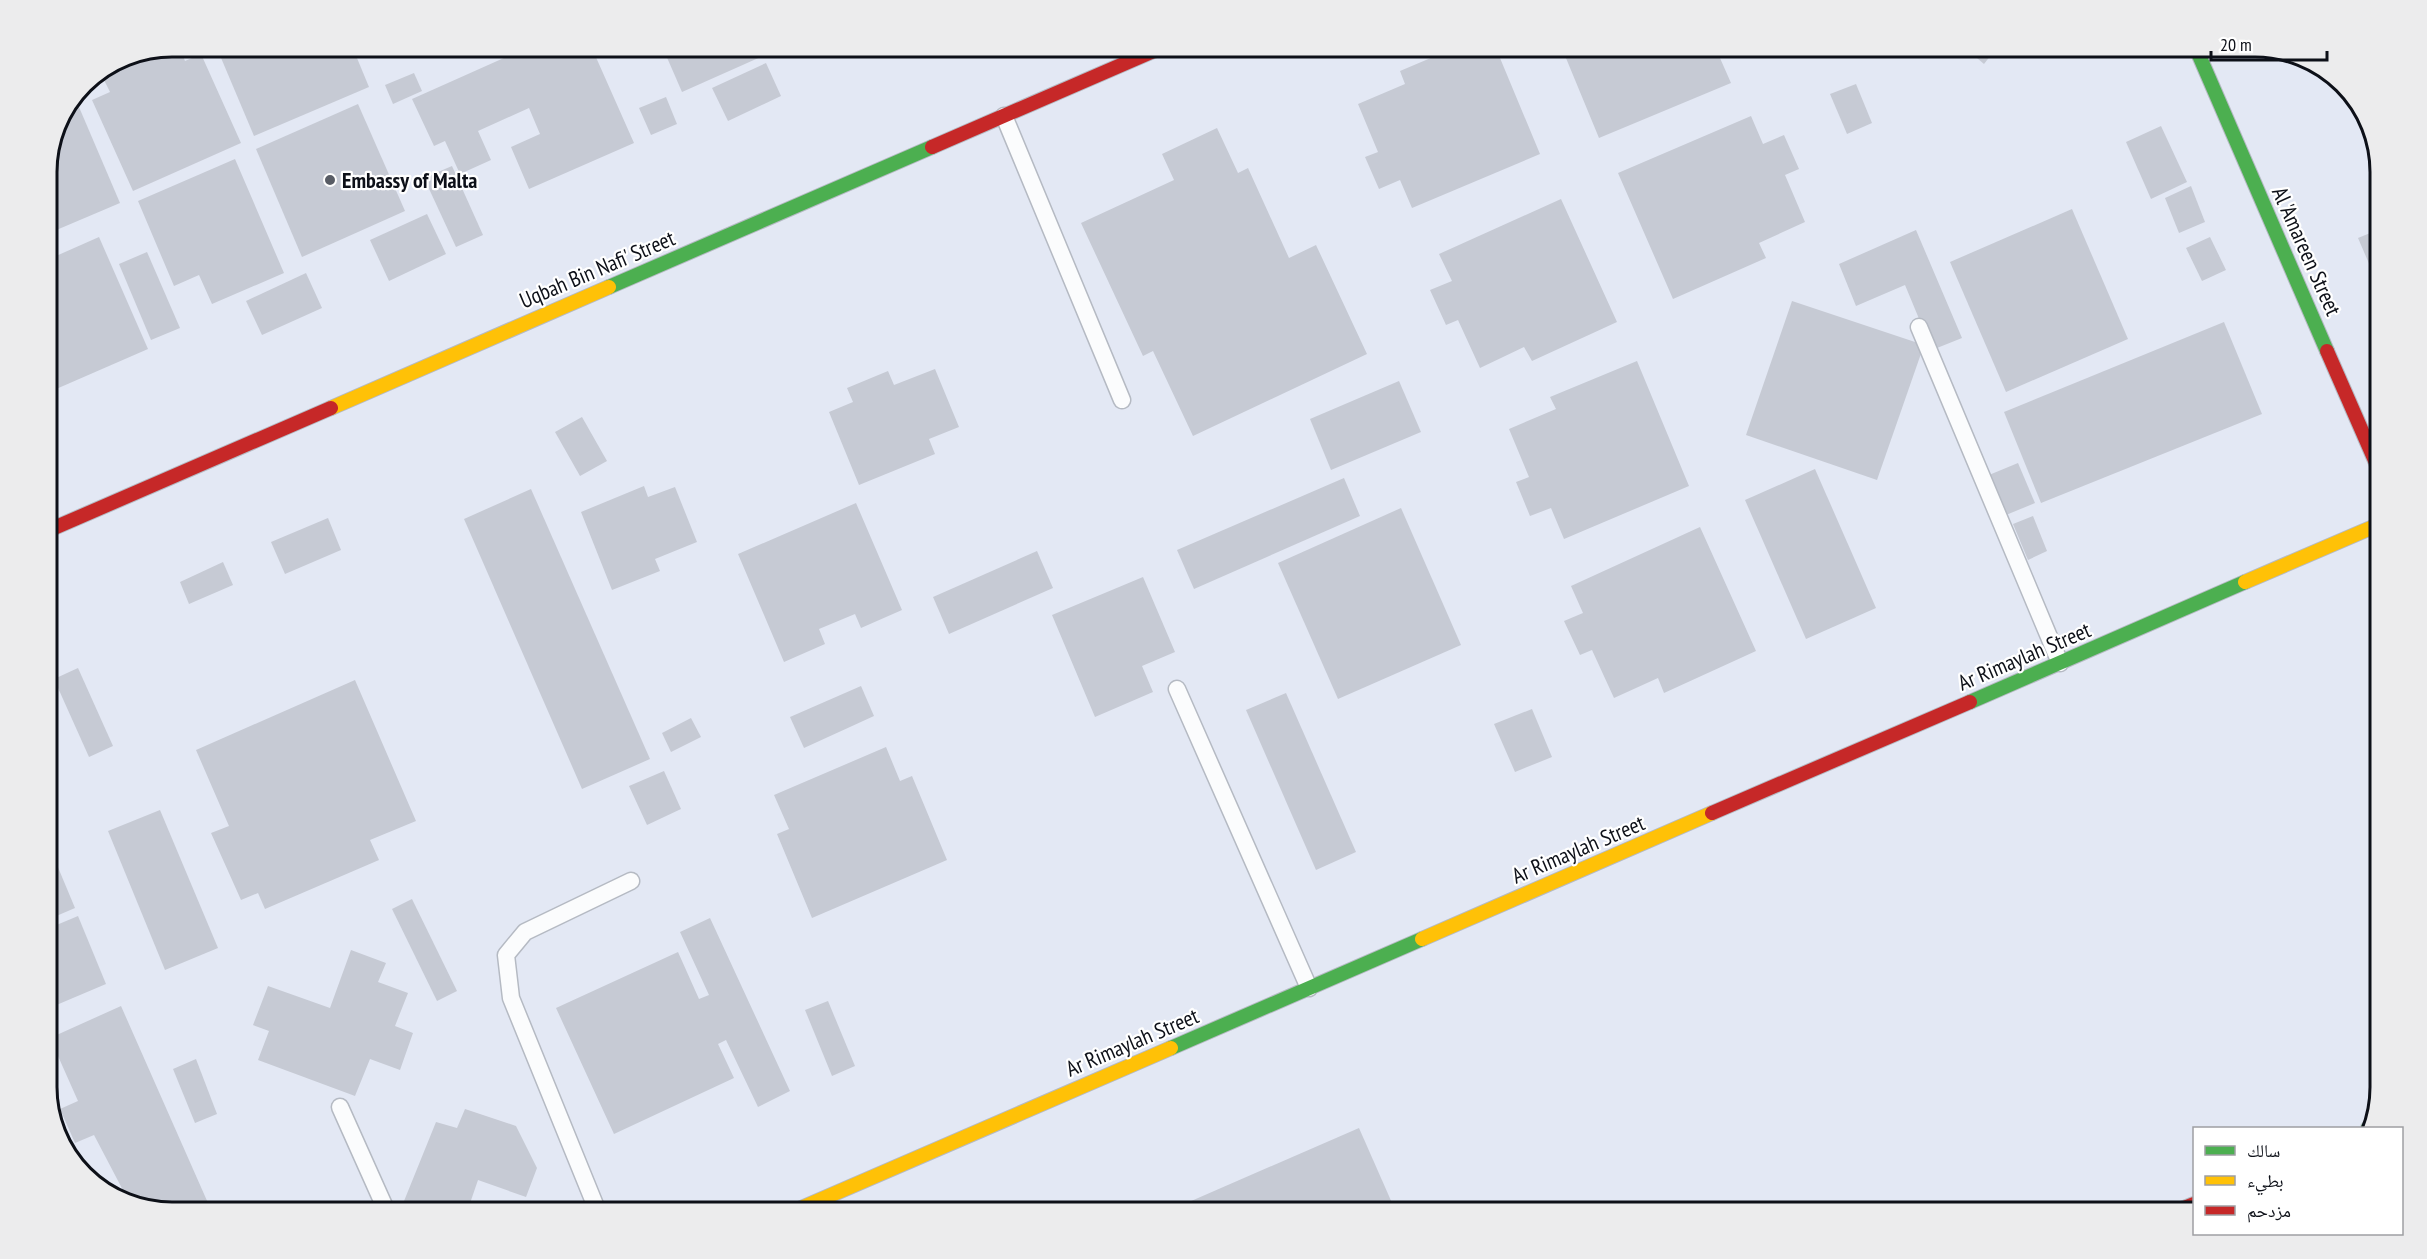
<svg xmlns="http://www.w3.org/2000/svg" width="2427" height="1259" font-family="'PT Sans Narrow','Noto Naskh Arabic',sans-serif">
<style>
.building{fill:#c6cad4}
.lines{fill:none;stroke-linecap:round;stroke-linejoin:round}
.lane-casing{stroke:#b5bac3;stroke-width:19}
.fast-casing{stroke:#b5bac3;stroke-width:16}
.slow-casing{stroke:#b5bac3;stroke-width:16}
.jam-casing{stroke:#b5bac3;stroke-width:16}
.lane{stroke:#fbfcfd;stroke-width:16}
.fast{stroke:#4caf50;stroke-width:14}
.slow{stroke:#ffc107;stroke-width:14}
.jam{stroke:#c62828;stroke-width:14}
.poi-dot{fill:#585c65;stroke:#fff;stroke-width:2}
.labels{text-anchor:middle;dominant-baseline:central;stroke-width:4.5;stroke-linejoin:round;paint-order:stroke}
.poi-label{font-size:22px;font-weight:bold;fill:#0d1018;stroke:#fff;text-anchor:start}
.street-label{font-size:22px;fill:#0d1018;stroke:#fff}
.rim{fill:none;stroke:#0d1018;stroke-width:3}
</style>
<rect width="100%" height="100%" fill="#e3e8f4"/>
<g class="building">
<polygon points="172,46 179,46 185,61 201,54 241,143 133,191 92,100 110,92 100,72 124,56"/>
<polygon points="216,46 352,46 369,87 254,136"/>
<polygon points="531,46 591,46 634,143 529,189 511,147 540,134 529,108 478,131 491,160 460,174 445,141 434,146 412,99"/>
<polygon points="662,46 785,46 682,92"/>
<polygon points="1459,46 1495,46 1540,154 1412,208 1400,180 1379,189 1365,157 1378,152 1358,104 1405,84 1400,71"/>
<polygon points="1561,46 1723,46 1716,49 1731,83 1599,138"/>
<polygon points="1963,46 1998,46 1984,64"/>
<polygon points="766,63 781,96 728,121 712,88"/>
<polygon points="414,73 422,91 393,104 385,85"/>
<polygon points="1856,84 1872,123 1847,134 1830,94"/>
<polygon points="2348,92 2360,102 2377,153 2375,154"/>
<polygon points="666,97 677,124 651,135 639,108"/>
<polygon points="358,104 405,211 302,257 256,149"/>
<polygon points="79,107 120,203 47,234 47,164 56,123 62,114"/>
<polygon points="1751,116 1763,144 1784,135 1799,169 1785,175 1805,222 1759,243 1766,258 1673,299 1618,173"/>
<polygon points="2161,126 2187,182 2151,199 2126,142"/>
<polygon points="1217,128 1238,173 1248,168 1289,258 1316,245 1367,354 1193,436 1153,351 1143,356 1081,223 1174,180 1162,154"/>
<polygon points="235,159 284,273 212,304 199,275 174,286 138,201"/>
<polygon points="452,166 483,235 456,247 424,178"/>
<polygon points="2191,186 2205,222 2179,233 2165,198"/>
<polygon points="1561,199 1617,322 1532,361 1524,347 1480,368 1458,320 1446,325 1430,290 1452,281 1439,254"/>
<polygon points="2072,209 2128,339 2006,392 1950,262"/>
<polygon points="427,214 446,254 389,281 370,240"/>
<polygon points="2380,229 2380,289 2358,238"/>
<polygon points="1916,230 1962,338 1932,350 1905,285 1856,306 1839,264"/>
<polygon points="99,237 148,349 47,393 47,260"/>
<polygon points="2210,237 2226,270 2202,281 2186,248"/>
<polygon points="147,252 180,328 151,340 119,264"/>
<polygon points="306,273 322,308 262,335 246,301"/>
<polygon points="1792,301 1924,345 1877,480 1746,435"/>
<polygon points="2224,322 2262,414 2041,503 2004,412"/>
<polygon points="1637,361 1689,486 1564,539 1551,508 1530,516 1516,482 1529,477 1509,429 1556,409 1550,397"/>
<polygon points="935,369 959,427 929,439 935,454 859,485 829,412 853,402 847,388 888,371 894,385"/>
<polygon points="1399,381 1421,432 1331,470 1310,419"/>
<polygon points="582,417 607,461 580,476 555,432"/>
<polygon points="2018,463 2035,503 2006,515 1989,475"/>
<polygon points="1815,469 1876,608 1806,639 1745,500"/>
<polygon points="1344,478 1360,516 1194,589 1177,550"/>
<polygon points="644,486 648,497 675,487 697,542 655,559 660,571 612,590 581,512"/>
<polygon points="531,489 650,759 582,789 464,519"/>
<polygon points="856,503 902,610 861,628 855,614 819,629 825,644 784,662 738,554"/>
<polygon points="1401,508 1461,645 1338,699 1278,563"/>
<polygon points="2033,516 2047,551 2028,560 2013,524"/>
<polygon points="328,518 341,550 285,574 271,542"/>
<polygon points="1700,527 1756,651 1664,693 1658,678 1614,698 1592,650 1580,655 1564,621 1583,613 1571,586"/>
<polygon points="1037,551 1053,588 949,634 933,597"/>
<polygon points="223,562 233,585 189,604 180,582"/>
<polygon points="1143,577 1175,652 1142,666 1153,692 1095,717 1052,615"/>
<polygon points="78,668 113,746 89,757 54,679"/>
<polygon points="355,680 416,821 370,840 379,860 265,909 258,893 241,900 211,833 229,826 196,750"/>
<polygon points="861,686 874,716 804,748 790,717"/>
<polygon points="1286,693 1356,852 1316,870 1246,710"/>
<polygon points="1532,709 1552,757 1515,772 1494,724"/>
<polygon points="691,718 701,737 671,752 662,733"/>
<polygon points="886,747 900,781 912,776 947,860 812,918 777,834 789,829 774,795"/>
<polygon points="664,771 681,809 647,825 629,786"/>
<polygon points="160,810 218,948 165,970 108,831"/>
<polygon points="47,841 75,908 47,920"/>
<polygon points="412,899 457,991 437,1001 392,909"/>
<polygon points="78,916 106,984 47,1009 47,929"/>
<polygon points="710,918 790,1091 758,1107 726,1040 718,1044 734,1078 614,1134 556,1008 678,952 699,999 709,995 680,932"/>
<polygon points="351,950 386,963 378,982 408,993 395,1026 413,1033 400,1070 370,1059 355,1096 258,1060 269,1031 253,1025 268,986 330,1008"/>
<polygon points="828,1001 855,1066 832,1076 805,1010"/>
<polygon points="121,1006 208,1203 204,1212 172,1212 118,1200 126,1196 94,1135 75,1143 60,1109 78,1101 50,1038"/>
<polygon points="196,1059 217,1114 195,1123 173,1069"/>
<polygon points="465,1109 516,1126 537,1168 526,1197 478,1180 467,1212 420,1212 402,1206 436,1122 457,1128"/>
<polygon points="1359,1128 1396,1212 1166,1212"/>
</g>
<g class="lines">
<defs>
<g id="lane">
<polyline points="1004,116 1122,400"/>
<polyline points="1919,327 2060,663"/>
<polyline points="1177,689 1309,988"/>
<polyline points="340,1107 387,1212"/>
<polyline points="598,1212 511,998 506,955 525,932 631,881"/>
</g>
<g id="fast">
<polyline points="2195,46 2327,351"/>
<polyline points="609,287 932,147"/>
<polyline points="1970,702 2245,582"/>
<polyline points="1171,1048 1422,939"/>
<polyline points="2368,1128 2371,1127"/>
</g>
<g id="slow">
<polyline points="331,408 609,287"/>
<polyline points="2245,582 2380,524"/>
<polyline points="1422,939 1712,813"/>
<polyline points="792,1212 1171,1048"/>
</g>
<g id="jam">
<polyline points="932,147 1165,46"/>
<polyline points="2327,351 2380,472"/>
<polyline points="47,531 331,408"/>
<polyline points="1712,813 1970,702"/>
<polyline points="2174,1212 2194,1204"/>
</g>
</defs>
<use href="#lane" class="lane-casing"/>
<use href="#fast" class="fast-casing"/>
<use href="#slow" class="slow-casing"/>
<use href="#jam" class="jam-casing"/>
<use href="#lane" class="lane"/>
<use href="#fast" class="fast"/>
<use href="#slow" class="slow"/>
<use href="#jam" class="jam"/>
</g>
<circle class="poi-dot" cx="330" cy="180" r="6"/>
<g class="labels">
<g class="poi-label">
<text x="342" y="180">Embassy of Malta</text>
</g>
<g class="street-label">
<text transform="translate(2307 251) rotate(66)">Al 'Amareen Street</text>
<text transform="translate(597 269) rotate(-23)">Uqbah Bin Nafi' Street</text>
<text transform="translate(2024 656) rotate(-23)">Ar Rimaylah Street</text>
<text transform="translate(1578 849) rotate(-23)">Ar Rimaylah Street</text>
<text transform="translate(1132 1042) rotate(-23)">Ar Rimaylah Street</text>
</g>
</g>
<path d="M0 0H2427V1259H0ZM172 57H2255A115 115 0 0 1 2370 172V1087A115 115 0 0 1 2255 1202H172A115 115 0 0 1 57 1087V172A115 115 0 0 1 172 57Z" fill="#ececed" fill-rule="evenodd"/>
<path class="rim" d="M172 57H2255A115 115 0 0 1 2370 172V1087A115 115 0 0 1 2255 1202H172A115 115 0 0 1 57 1087V172A115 115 0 0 1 172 57Z"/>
<rect x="2193" y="1127" width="210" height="108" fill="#ffffff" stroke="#9e9fa3" stroke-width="1.5"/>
<rect x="2205" y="1146" width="30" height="9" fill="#4caf50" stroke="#9e9fa3" stroke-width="1.5"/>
<text x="2247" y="1157" font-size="18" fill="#0d1018">سالك</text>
<rect x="2205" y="1176" width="30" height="9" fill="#ffc107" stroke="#9e9fa3" stroke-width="1.5"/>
<text x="2247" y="1187" font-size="18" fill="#0d1018">بطيء</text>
<rect x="2205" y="1206" width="30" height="9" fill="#c62828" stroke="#9e9fa3" stroke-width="1.5"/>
<text x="2247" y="1217" font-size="18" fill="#0d1018">مزدحم</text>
<path d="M2211 51v9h116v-9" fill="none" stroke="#0d1018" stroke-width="3"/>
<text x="2220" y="51" font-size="18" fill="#0d1018" stroke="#ffffff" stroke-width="4.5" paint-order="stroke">20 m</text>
</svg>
